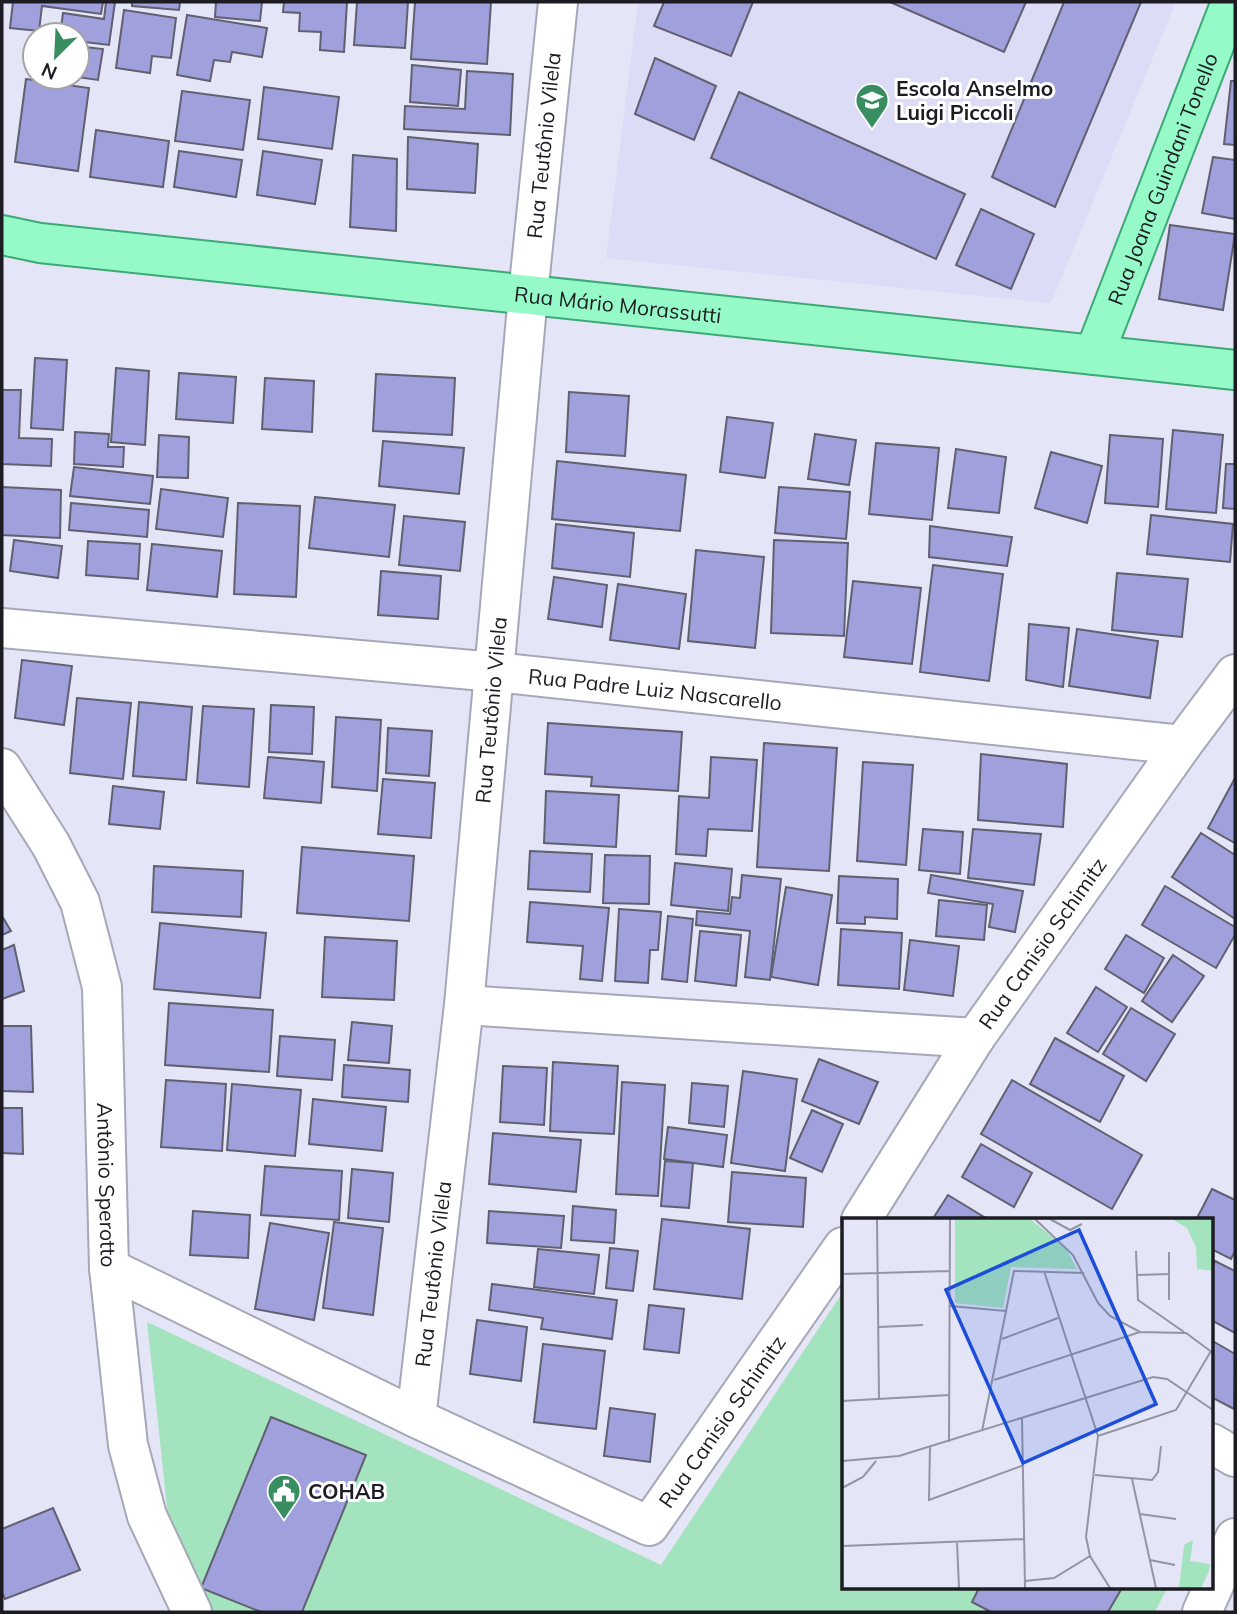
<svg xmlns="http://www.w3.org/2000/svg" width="1237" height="1614" font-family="Mulish,sans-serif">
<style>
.built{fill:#dcdcf6}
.green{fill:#a3e3bd}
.building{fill:#a0a0dd;stroke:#606070;stroke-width:2}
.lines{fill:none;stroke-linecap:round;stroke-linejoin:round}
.minor-casing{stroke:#a7a7b8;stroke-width:42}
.major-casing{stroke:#3caa76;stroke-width:42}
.minor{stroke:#fff;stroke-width:38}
.major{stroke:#95fac8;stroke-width:38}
.labels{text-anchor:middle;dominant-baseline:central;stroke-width:6;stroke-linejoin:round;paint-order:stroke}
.poi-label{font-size:21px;font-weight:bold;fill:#1c1c22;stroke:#fff;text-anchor:start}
.street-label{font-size:21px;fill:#1c1c22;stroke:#fff}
.inset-road{fill:none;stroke:#9495a2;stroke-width:2}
.view{fill:#1d4ed8;fill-opacity:0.15;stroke:#1d4ed8;stroke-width:3.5}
.inset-edge{fill:none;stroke:#1c1c22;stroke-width:3.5}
</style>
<rect width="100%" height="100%" fill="#e4e5f7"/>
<polygon class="built" points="638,2 1176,2 1051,303 606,258"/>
<polygon class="green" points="843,1292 843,1588 1167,1588 1155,1612 210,1612 170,1534 147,1322 661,1565"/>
<g class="building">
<polygon points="13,2 103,2 101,14 42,6 39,31 10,28"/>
<polygon points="106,2 115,2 109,45 77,41 77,35 60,35 63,13 104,19"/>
<polygon points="132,2 180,2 179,10 132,6"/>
<polygon points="216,2 262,2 260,21 215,17"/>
<polygon points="284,2 347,2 344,52 320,50 321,32 299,31 300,13 283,12"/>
<polygon points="357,2 408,2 405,48 354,45"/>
<polygon points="415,2 491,2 487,64 411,59"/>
<polygon points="664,2 753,2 731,56 654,26"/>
<polygon points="890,2 1026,2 1004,52"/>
<polygon points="1064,2 1141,2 1055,207 992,177"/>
<polygon points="124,10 176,18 171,58 152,56 150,73 116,68"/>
<polygon points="187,15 267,28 262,57 232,52 230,62 214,60 210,81 177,75"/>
<polygon points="77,46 103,49 98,80 76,77"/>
<polygon points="655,58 716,86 694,140 635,114"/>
<polygon points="412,65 461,70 458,106 410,102"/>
<polygon points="467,71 513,74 510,135 404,129 405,106 465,109"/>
<polygon points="26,79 89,88 78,171 15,162"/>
<polygon points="1231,81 1235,81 1235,145 1224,144"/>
<polygon points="264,87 339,97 332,149 258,139"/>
<polygon points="182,91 250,100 243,150 175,141"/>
<polygon points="739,92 965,194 936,259 711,158"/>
<polygon points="96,130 169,141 163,187 90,177"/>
<polygon points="408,137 478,144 475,193 407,189"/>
<polygon points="179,151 242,160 236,197 174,187"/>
<polygon points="263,151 322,160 315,204 257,195"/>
<polygon points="353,155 397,159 396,231 350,227"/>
<polygon points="1213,157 1235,160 1235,219 1202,213"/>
<polygon points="981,209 1034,234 1011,289 956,265"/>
<polygon points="1170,225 1235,234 1223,310 1159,299"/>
<polygon points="35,358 67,360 63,430 31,428"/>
<polygon points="116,368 149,371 145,445 111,442"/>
<polygon points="179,373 236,377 233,423 176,419"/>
<polygon points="376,374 455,378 452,435 373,431"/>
<polygon points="265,378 314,381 312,432 262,429"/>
<polygon points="2,390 21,390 19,438 52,439 51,466 2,464"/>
<polygon points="569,392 629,396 625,456 566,452"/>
<polygon points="727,417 773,423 765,478 720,472"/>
<polygon points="1173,430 1223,435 1216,513 1166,509"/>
<polygon points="75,432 109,434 108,447 124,447 123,467 74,464"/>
<polygon points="815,434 856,440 849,485 808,479"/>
<polygon points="159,435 189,437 188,478 157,477"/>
<polygon points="1110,435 1163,439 1158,507 1105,503"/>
<polygon points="383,441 464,448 459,494 379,486"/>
<polygon points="876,443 939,448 932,520 869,514"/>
<polygon points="956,449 1006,457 999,513 948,508"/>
<polygon points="1051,452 1102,466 1087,523 1035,508"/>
<polygon points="557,461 686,475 680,531 552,519"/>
<polygon points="1226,464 1235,464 1235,509 1223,508"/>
<polygon points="74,467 153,476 150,504 70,496"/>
<polygon points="2,487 61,490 60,538 2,535"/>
<polygon points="779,487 850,492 846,539 775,533"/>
<polygon points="161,489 228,498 223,537 156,529"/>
<polygon points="315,497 395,505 389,557 309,548"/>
<polygon points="71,503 149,510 147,537 69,530"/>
<polygon points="238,503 300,506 296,597 234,594"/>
<polygon points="1151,515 1233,524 1230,562 1147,554"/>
<polygon points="404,516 465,522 460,571 399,565"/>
<polygon points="556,524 634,533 630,577 552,568"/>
<polygon points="930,526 1012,537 1007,566 929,557"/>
<polygon points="14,540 62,546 58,578 10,571"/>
<polygon points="774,540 848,543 844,636 771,633"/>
<polygon points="88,541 140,544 138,579 86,575"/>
<polygon points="152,544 222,551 217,597 147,590"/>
<polygon points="696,550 764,557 755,648 688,641"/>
<polygon points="933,565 1003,574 989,681 920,672"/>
<polygon points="381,571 441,576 438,619 378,615"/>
<polygon points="1117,573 1188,579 1182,637 1112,630"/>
<polygon points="554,577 607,585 602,627 548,619"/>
<polygon points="853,581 921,588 912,664 844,657"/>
<polygon points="618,584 686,594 679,649 610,640"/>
<polygon points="1029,624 1069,628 1063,687 1026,680"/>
<polygon points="1077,629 1158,641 1150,698 1069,686"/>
<polygon points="22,660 72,666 64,725 15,718"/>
<polygon points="77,698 131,703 123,779 70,773"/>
<polygon points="139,702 192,707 186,780 133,776"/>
<polygon points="271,705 314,707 312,754 269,752"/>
<polygon points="203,706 254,709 249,787 197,783"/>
<polygon points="336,717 381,720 377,791 332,787"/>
<polygon points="548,723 682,732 678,791 591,786 592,777 545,774"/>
<polygon points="388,728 432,731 429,776 386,773"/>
<polygon points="764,743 837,748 829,871 757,867"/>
<polygon points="981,754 1067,764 1063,827 978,820"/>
<polygon points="268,757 324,762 321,803 264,798"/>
<polygon points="711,757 757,760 752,831 708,829 706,856 676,854 679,796 709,798"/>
<polygon points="863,762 913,765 906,865 857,861"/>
<polygon points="1235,778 1235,843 1208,828"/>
<polygon points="383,779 435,783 431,838 378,834"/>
<polygon points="113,786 164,792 160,829 109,824"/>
<polygon points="546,791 619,795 616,847 544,843"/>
<polygon points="923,829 963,832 960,874 919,870"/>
<polygon points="973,829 1041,834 1034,885 968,878"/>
<polygon points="1201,833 1235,855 1235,919 1172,877"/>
<polygon points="302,847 414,856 409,921 297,913"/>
<polygon points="530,851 592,854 590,892 528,889"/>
<polygon points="605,855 650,856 649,904 603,903"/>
<polygon points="675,863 732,869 728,911 671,905"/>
<polygon points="154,866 243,871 241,917 152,912"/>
<polygon points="742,875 781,879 770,980 745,977 750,931 696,925 697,911 730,914 732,897 740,898"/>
<polygon points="931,875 1023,891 1015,932 989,927 993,904 928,893"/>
<polygon points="839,876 898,879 897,919 865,917 865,924 837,923"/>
<polygon points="1165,886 1235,927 1235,935 1216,968 1142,925"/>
<polygon points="786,887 832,895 818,985 771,977"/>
<polygon points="939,900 987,905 984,940 936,936"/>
<polygon points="530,902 609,908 602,981 580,979 583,946 527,942"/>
<polygon points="619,909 661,912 658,950 650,950 648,983 615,981"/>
<polygon points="2,916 11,931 2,935"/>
<polygon points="668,916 693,919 687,982 662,979"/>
<polygon points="160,923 266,933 260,998 154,989"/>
<polygon points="841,929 902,933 899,989 838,985"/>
<polygon points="700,931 741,935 736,986 695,981"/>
<polygon points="1126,935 1164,958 1144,993 1105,969"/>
<polygon points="325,937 397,941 394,1000 322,997"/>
<polygon points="910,940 959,946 953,996 904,990"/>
<polygon points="14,945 24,991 2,999 2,950"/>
<polygon points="1173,955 1204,976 1172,1022 1142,1001"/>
<polygon points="1096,987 1127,1007 1098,1052 1067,1033"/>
<polygon points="169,1003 273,1010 269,1072 165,1065"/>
<polygon points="1131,1008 1175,1034 1146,1081 1103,1054"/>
<polygon points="352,1022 392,1026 389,1063 348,1060"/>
<polygon points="2,1026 31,1026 33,1092 2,1091"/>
<polygon points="280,1036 335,1040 332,1080 277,1076"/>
<polygon points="1055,1038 1124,1076 1100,1122 1030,1084"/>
<polygon points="819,1059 878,1082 859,1124 802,1101"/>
<polygon points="553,1062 618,1066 614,1134 550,1131"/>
<polygon points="344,1065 410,1070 408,1102 342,1097"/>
<polygon points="503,1066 547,1068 544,1125 500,1122"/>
<polygon points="743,1071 797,1079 785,1171 731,1163"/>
<polygon points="166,1080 226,1084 222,1151 161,1147"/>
<polygon points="1012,1080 1142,1155 1112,1209 981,1134"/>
<polygon points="622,1082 665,1085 658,1196 616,1194"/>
<polygon points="692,1083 728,1086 724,1127 689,1123"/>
<polygon points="232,1084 301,1090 295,1156 227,1150"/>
<polygon points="313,1099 386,1107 382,1151 309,1144"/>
<polygon points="2,1108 22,1108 23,1154 2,1153"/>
<polygon points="812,1110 843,1124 822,1172 790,1158"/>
<polygon points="668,1127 727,1135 723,1167 664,1159"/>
<polygon points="493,1133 581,1140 576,1192 489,1184"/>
<polygon points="981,1144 1032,1173 1014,1207 962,1177"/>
<polygon points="665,1161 693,1163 689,1208 661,1206"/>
<polygon points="265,1166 342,1171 339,1220 261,1215"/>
<polygon points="352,1169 393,1173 389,1222 348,1218"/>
<polygon points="732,1172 806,1178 803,1227 728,1222"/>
<polygon points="1212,1189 1235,1200 1235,1251 1231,1259 1211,1249 1211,1220 1196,1220"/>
<polygon points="948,1195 989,1220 932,1220"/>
<polygon points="573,1206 616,1210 614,1243 571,1240"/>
<polygon points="193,1211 250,1215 248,1258 190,1255"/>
<polygon points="489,1211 564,1216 561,1248 487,1243"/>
<polygon points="662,1219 750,1229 742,1299 654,1289"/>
<polygon points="334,1222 383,1228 373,1315 323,1308"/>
<polygon points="270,1223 329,1233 314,1320 255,1309"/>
<polygon points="610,1248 638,1251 633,1291 606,1288"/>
<polygon points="538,1249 599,1255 594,1294 534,1287"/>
<polygon points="1215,1261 1235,1271 1235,1333 1211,1320 1211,1269"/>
<polygon points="492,1284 617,1300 612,1339 541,1329 543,1318 489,1310"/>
<polygon points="649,1305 684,1309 679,1353 644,1349"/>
<polygon points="477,1320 527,1327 521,1381 470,1374"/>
<polygon points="1211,1340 1235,1354 1234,1409 1211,1397"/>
<polygon points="543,1344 605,1351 596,1429 534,1422"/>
<polygon points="610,1408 655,1414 650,1462 604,1456"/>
<polygon points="271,1417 366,1455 302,1612 261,1612 201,1588"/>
<polygon points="53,1508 80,1570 5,1599 2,1593 2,1529"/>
<polygon points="979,1588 1122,1588 1108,1612 991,1612 972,1602"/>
</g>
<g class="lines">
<defs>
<g id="minor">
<path id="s1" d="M2 628 495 672 1182 745"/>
<path id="s2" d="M2 768 51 845 80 902 102 987 109 1268 128 1445 147 1516 192 1612"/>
<polyline points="464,1005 975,1038"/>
<path id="s3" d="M861 1220 975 1038 1182 745 1235 674"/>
<path id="s4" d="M109 1268 416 1418 649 1526 843 1247"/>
<path id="s5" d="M416 1418 464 1005 528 295 558 2"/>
<polyline points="1211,1443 1235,1457"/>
<polyline points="1202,1612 1235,1538"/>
</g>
<g id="major">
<path id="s6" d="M2 235 40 243 1235 370"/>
<path id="s7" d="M1094 355 1231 2"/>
</g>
</defs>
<use href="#minor" class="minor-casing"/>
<use href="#major" class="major-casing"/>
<use href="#minor" class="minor"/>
<use href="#major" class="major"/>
</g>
<defs>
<symbol id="school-pin" viewBox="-11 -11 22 30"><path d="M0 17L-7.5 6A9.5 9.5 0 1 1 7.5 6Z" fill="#388e61" stroke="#fff"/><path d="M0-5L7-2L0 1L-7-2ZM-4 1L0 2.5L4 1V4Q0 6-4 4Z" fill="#fff"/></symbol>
<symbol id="civic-pin" viewBox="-11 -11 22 30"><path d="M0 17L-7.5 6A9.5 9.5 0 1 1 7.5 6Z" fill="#388e61" stroke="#fff"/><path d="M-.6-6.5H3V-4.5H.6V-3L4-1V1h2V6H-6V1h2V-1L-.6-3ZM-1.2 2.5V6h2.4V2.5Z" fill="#fff"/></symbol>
</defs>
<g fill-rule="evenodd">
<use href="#school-pin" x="853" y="81" width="38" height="52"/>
<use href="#civic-pin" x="265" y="1472" width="38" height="52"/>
</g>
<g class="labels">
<g class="poi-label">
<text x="896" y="88">Escola Anselmo<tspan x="896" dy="24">Luigi Piccoli</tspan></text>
<text x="308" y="1491">COHAB</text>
</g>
<g class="street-label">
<text stroke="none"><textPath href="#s5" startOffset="1279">Rua Teutônio Vilela</textPath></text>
<text stroke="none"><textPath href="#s7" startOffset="189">Rua Joana Guindani Tonello</textPath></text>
<text stroke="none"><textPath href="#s6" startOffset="620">Rua Mário Morassutti</textPath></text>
<text stroke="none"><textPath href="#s1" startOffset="656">Rua Padre Luiz Nascarello</textPath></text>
<text stroke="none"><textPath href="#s5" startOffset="712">Rua Teutônio Vilela</textPath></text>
<text stroke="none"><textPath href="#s3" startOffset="331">Rua Canisio Schimitz</textPath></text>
<text stroke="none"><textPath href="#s2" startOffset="441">Antônio Sperotto</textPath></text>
<text stroke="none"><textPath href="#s5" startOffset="145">Rua Teutônio Vilela</textPath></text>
<text stroke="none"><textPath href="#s4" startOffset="726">Rua Canisio Schimitz</textPath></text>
</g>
</g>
<g transform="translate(842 1218)">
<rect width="371" height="371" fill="#e4e5f7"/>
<path d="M113 1H188L223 29 235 51 169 49 161 90 113 85ZM330 1H371V53L355 51 354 29 345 10ZM351 322 348 343 368 346 367 353 359 370H337L342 327Z" fill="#a3e3bd"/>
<path class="inset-road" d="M35 1 37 181M193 1 231 37 256 85 268 98 298 114 344 115 371 135M208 1 228 12 240 6M294 33 296 82 342 114M327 34V82M202 53 256 218 244 319 248 338 268 370M0 56 108 53M294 57 328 56M108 88 164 93M37 109 81 107M160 121 216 100M152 162 298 114M0 183 107 177M180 200 183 370M140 213 172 53 242 55M256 218 334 192 369 133M107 224 108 1M88 229 87 282 182 247M0 243 57 238 311 159 325 161 371 192M253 257 310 262 316 254 319 228M290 261 314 370M0 270 21 259 34 243M298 296 334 301M115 324 117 370M0 328 182 321M308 342 333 347M183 363 212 360 248 338"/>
<path class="view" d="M237 12 314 186 181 245 104 72Z"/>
<rect width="371" height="371" class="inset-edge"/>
</g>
<rect width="1237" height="1614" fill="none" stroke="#1c1c22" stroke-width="7"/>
<g transform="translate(56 56) rotate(204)"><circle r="33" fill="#ffffff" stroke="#a4a4a7" stroke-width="2"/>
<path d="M0-5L12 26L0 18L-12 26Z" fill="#388e61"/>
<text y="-10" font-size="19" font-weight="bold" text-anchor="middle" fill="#1c1c22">N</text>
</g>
</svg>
